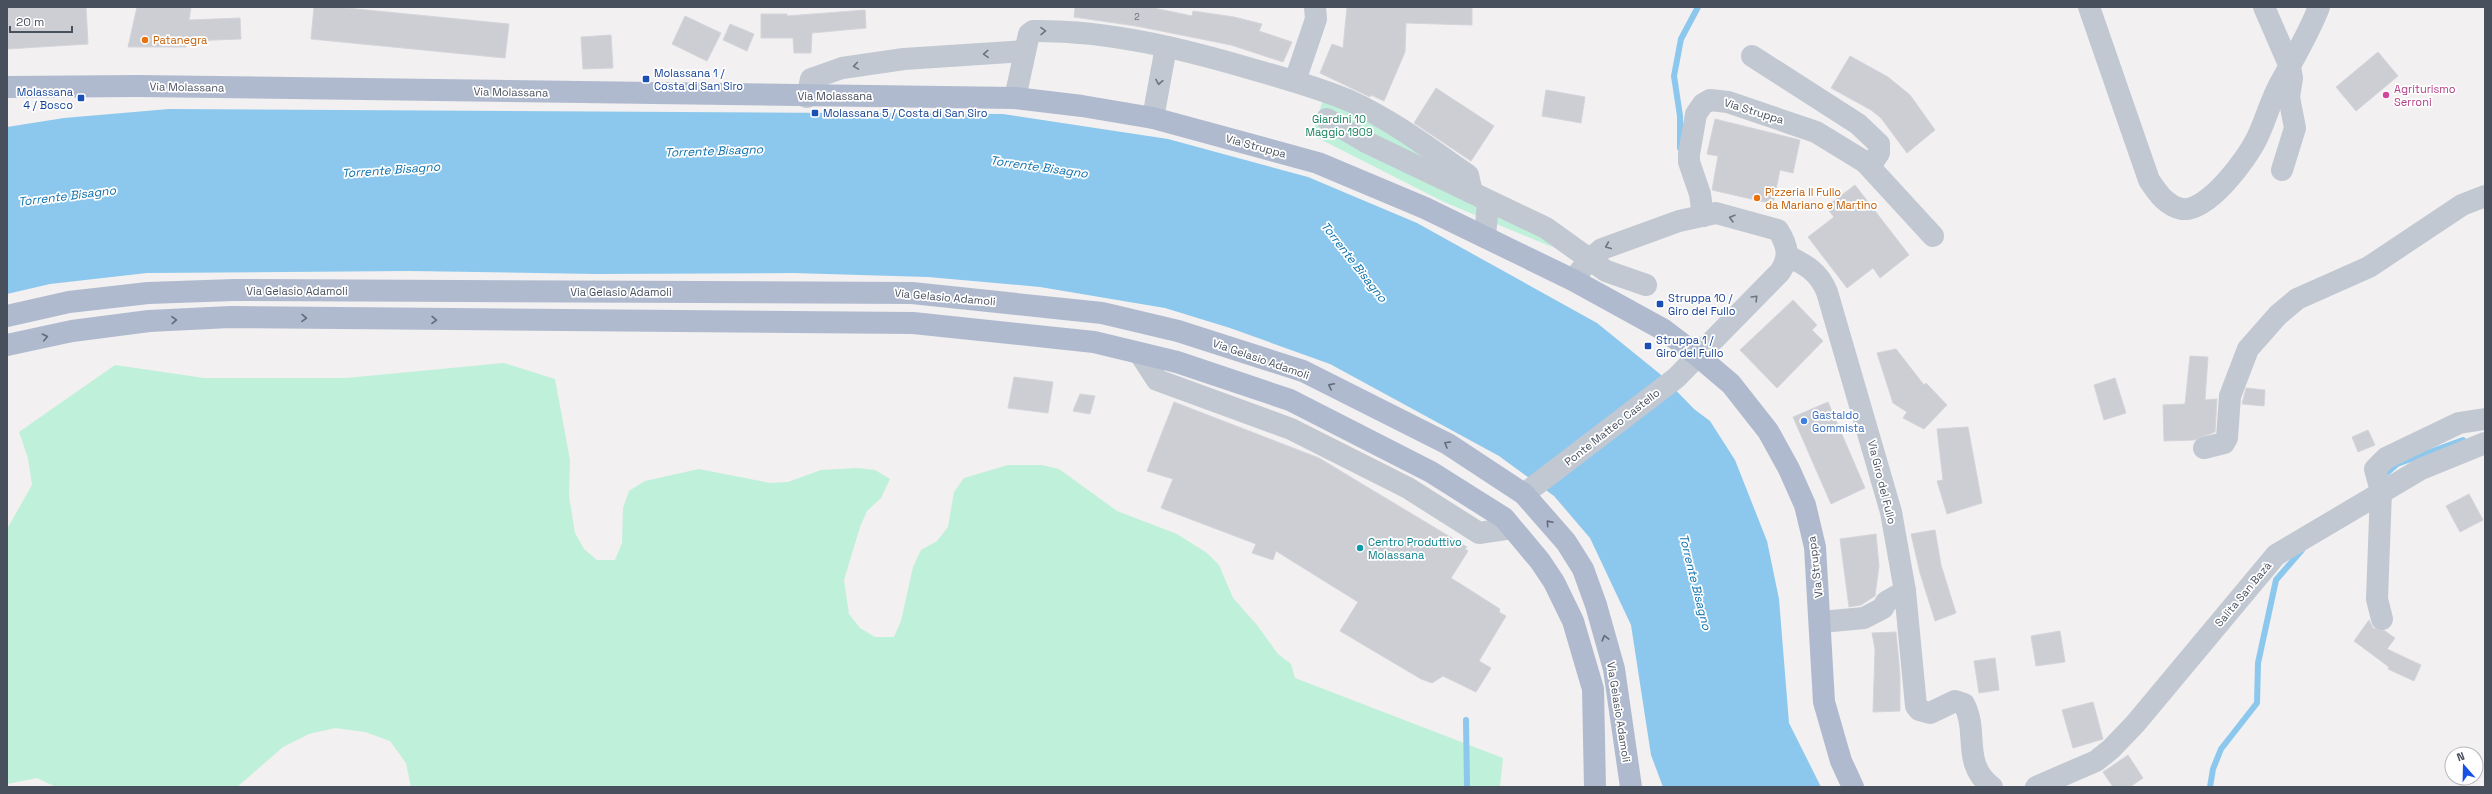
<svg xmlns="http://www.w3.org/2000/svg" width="2492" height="794" font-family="'Space Grotesk',sans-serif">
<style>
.green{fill:#bff0da}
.water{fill:#8cc8ed}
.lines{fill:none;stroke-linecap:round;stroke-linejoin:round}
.stream{stroke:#8cc8ed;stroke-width:6}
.building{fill:#cdced4;stroke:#d4d5db}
.minor{stroke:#c1c8d2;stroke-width:22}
.major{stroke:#b0bacf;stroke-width:22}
.oneway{stroke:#6c7481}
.oneway2{stroke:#626a7a}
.food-dot{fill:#e8710a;stroke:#fff;stroke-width:1.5}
.transit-dot{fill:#1a4fb4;stroke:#fff;stroke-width:1.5}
.hotel-dot{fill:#d1479c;stroke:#fff;stroke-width:1.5}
.shop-dot{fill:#3f7fe0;stroke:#fff;stroke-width:1.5}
.culture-dot{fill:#0f9aa8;stroke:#fff;stroke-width:1.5}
.labels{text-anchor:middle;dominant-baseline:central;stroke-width:3.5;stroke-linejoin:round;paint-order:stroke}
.number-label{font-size:9px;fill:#69707c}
.food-label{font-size:11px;fill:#c56008;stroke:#fff;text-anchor:start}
.transit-label{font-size:11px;fill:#164399;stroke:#fff;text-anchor:start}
.street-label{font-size:11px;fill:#48505e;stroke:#fff}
.hotel-label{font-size:11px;fill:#b23c85;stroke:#fff;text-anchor:start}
.park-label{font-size:11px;fill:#17815e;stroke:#fff}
.shop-label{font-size:11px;fill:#366cbe;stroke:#fff;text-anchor:start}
.culture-label{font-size:11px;fill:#0d838f;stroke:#fff;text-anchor:start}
.water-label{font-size:12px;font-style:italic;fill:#0b70ad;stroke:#fff}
</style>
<rect width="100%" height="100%" fill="#f2f0f0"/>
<g class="green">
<polygon points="1325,93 1525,212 1552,247 1444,202 1312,135"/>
<polygon points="504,363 555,379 570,460 569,496 575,533 584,549 597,560 615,560 622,543 623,508 629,491 645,481 699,469 770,483 788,482 821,470 857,468 875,470 890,479 881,498 867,511 860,527 844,580 849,614 860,628 875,637 894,637 901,621 913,567 921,550 937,541 948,527 954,492 964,478 1008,465 1042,465 1059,469 1117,511 1177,534 1207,553 1219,565 1233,598 1257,625 1278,654 1291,664 1295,678 1503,758 1500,787 411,787 406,763 390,741 365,732 335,728 309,734 283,747 237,787 56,787 37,778 7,784 7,529 32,485 28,458 19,432 115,365 204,378 346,378"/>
</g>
<polygon class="water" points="169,109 1003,114 1168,139 1308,177 1417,223 1597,323 1660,374 1694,409 1710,421 1735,460 1767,541 1779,599 1789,723 1821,787 1663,787 1651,755 1631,625 1590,538 1554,496 1499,456 1330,364 1230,328 1165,308 1040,287 928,277 793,273 596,274 409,271 147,273 50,284 7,294 7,127 64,118"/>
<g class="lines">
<g class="stream">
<polyline points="1680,148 1680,116 1674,76 1681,39 1698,7"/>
<polyline points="2381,478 2397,464 2463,440"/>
<polyline points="1466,720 1467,787"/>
<polyline points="2210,787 2213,769 2221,749 2257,703 2258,663 2276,580 2302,550"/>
</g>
</g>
<g class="building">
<polygon points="7,7 86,7 88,44 7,49"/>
<polygon points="137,7 191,7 189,20 240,18 241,39 187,41 186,47 128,47"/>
<polygon points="314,7 336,7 509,24 505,58 311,39"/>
<polygon points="1075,7 1149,7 1192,16 1193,11 1234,17 1262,24 1259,31 1292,42 1283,62 1231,45 1136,26 1074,17"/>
<polygon points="1347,7 1472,7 1472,25 1406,23 1405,52 1384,101 1371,95 1370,97 1320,73 1332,44 1343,48"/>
<polygon points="865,10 866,28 812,33 811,53 794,53 793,38 761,38 761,14 787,14 787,16"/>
<polygon points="685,16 721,33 707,61 672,44"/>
<polygon points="730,24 754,34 747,51 723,40"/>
<polygon points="611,35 613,68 583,69 581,37"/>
<polygon points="2378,52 2398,76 2356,111 2336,87"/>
<polygon points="1850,56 1888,77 1910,95 1935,130 1907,153 1881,118 1871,110 1831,88"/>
<polygon points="1436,88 1494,126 1471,161 1414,123"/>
<polygon points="1546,90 1585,97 1581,123 1542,116"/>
<polygon points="1715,119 1800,140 1793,173 1780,170 1773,204 1712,190 1718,156 1707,154"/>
<polygon points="1855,185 1909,255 1880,278 1873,268 1847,288 1808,237 1834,217 1826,207"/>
<polygon points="1793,300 1817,325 1812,330 1823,341 1777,388 1740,350"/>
<polygon points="1896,349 1924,385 1926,383 1947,405 1924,429 1903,418 1907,412 1893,403 1877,353"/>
<polygon points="2190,356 2208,357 2205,400 2217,399 2215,432 2194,440 2164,441 2163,405 2185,404"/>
<polygon points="1014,377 1053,382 1048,413 1008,408"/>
<polygon points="2115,378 2126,413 2104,420 2094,385"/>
<polygon points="2246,388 2265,390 2264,406 2242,404"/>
<polygon points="1080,394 1095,396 1090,414 1073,411"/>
<polygon points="1174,402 1319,458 1467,547 1465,549 1468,551 1451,578 1500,609 1499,612 1506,616 1479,661 1491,668 1476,692 1443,676 1432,683 1421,679 1340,631 1358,602 1276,551 1273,560 1252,553 1256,544 1161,508 1173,479 1147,471"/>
<polygon points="1828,402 1865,488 1831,504 1793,417"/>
<polygon points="1968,427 1982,503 1947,514 1937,481 1943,480 1937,429"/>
<polygon points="2368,430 2375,445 2358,452 2352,437"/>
<polygon points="2469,494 2483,520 2460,532 2446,506"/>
<polygon points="1935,530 1941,565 1956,613 1935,621 1920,573 1911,534"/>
<polygon points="1876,534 1879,566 1875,596 1861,605 1849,607 1840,539"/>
<polygon points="2369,620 2373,628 2385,631 2395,638 2387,649 2421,665 2414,681 2388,669 2389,667 2354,641"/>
<polygon points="2060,631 2065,662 2036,666 2031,636"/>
<polygon points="1896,632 1900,675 1900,711 1873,712 1875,649 1872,633"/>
<polygon points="1995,658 1999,690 1979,693 1974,661"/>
<polygon points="2093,702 2103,739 2073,748 2062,710"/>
<polygon points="2128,755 2143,778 2130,787 2113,787 2103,772"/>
</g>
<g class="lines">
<g class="minor">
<path d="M2089 7 2149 180C2157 192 2166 206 2182 209 2208 212 2247 159 2257 138 2266 120 2271 98 2282 80 2295 56 2309 33 2319 7"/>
<polyline points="2264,7 2290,67 2292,78 2289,97 2295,128 2282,170"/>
<polyline points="1295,81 1316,19 1315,7"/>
<polyline points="807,97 811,79 842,68 904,59 1025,51"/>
<path d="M1015 98 1029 34 1033 31C1108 30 1184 49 1255 70 1287 79 1319 88 1350 101 1392 120 1430 149 1468 175L1472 193"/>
<polyline points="1153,118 1166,47"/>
<polyline points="1327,119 1366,142 1546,228 1606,271 1646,285"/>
<polyline points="1865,162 1933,236"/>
<polyline points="1703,216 1700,194 1689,162 1689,154 1696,114 1703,104 1710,100 1728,102 1816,132 1865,162 1873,162 1879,153 1879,144 1858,124 1752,56"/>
<polyline points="1485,237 1488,202"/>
<path d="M1788 256C1806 265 1819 272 1827 292L1891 512 1905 591 1886 602 1883 608 1864 618 1821 622"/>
<polyline points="1142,357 1157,380 1291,429 1408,488 1479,533 1512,528"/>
<polyline points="2204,448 2224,443 2227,438 2230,396 2248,349 2278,315 2297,299 2369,267 2462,205 2485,196"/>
<path d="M1524 494 1676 378 1780 272C1790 257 1788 246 1778 230L1716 213 1679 221 1602 249 1589 260 1573 280"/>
<path d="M1905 591 1916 706 1919 710 1930 713 1955 701 1964 704C1979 732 1961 764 1992 787"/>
<polyline points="2382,619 2377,599 2381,491 2375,469 2386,458 2459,423 2485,419"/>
<polyline points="2036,787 2096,761 2111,749 2135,724 2276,555 2421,469 2485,443"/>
</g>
<g class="major">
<polyline points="7,87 138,86 1015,98 1082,106 1153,118 1318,163 1425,208 1573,280 1664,330 1698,356 1731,384 1768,431 1789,469 1805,505 1815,547 1824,702 1841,761 1853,787"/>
<polyline points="7,316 69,302 148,293 234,290 912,293 1102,313 1178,331 1303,371 1448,444 1524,494 1566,542 1583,569 1596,605 1614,669 1631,787"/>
<polyline points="7,345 72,331 149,321 230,317 913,323 1094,342 1177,362 1290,400 1431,472 1504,518 1540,561 1554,582 1573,621 1593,689 1595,787"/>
</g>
</g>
<defs><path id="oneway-chevron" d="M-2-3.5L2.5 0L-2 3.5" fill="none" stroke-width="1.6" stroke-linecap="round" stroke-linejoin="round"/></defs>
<g class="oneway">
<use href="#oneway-chevron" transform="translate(1043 31) rotate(-1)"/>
<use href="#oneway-chevron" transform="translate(986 54) rotate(177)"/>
<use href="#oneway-chevron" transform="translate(856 66) rotate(171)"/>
<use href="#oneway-chevron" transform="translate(1159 82) rotate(100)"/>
<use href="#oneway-chevron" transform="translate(1732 218) rotate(-164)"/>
<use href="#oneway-chevron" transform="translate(1608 246) rotate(157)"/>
<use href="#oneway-chevron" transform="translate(1755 298) rotate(-46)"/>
</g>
<g class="oneway2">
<use href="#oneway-chevron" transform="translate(304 318) rotate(1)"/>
<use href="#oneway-chevron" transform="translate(174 320) rotate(-3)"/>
<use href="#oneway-chevron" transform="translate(434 320) rotate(1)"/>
<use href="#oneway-chevron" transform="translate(45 337) rotate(-12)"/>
<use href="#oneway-chevron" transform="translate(1331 386) rotate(-153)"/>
<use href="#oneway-chevron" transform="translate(1447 444) rotate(-150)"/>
<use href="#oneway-chevron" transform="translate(1549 523) rotate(-131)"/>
<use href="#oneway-chevron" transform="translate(1605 638) rotate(-105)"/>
</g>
<g class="food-dot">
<circle cx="145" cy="40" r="4"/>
<circle cx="1757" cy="198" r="4"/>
</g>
<g class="transit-dot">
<rect x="642" y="75" width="8" height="8" rx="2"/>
<rect x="77" y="94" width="8" height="8" rx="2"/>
<rect x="811" y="109" width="8" height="8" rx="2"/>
<rect x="1656" y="300" width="8" height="8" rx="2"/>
<rect x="1644" y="342" width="8" height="8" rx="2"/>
</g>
<circle class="hotel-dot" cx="2386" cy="95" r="4"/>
<circle class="shop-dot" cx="1804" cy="421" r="4"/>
<circle class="culture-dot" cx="1360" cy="548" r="4"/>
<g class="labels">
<g class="number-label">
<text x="1137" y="17">2</text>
</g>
<g class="food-label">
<text x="153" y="40">Patanegra</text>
<text x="1765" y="192">Pizzeria Il Fullo<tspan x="1765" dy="13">da Mariano e Martino</tspan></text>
</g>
<g class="transit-label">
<text x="654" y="73">Molassana 1 /<tspan x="654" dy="13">Costa di San Siro</tspan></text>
<text x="73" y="92" text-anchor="end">Molassana<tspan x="73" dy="13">4 / Bosco</tspan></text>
<text x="823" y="113">Molassana 5 / Costa di San Siro</text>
<text x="1668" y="298">Struppa 10 /<tspan x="1668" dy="13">Giro del Fullo</tspan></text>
<text x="1656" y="340">Struppa 1 /<tspan x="1656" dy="13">Giro del Fullo</tspan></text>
</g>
<g class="street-label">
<text transform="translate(187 87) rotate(1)">Via Molassana</text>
<text transform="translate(511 92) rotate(1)">Via Molassana</text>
<text x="835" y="96">Via Molassana</text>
<text transform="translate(1754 111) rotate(17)">Via Struppa</text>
<text transform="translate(1256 146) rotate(15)">Via Struppa</text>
<text x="297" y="291">Via Gelasio Adamoli</text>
<text x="621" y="292">Via Gelasio Adamoli</text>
<text transform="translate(945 297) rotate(5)">Via Gelasio Adamoli</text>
<text transform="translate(1261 359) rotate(19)">Via Gelasio Adamoli</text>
<text transform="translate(1612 427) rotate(-38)">Ponte Matteo Castello</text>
<text transform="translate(1882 482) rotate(76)">Via Giro del Fullo</text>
<text transform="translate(1815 567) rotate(-97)">Via Struppa</text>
<text transform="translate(2243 594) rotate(-50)">Salita San Bazà</text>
<text transform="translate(1619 712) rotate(81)">Via Gelasio Adamoli</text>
</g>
<g class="hotel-label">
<text x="2394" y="89">Agriturismo<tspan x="2394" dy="13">Serroni</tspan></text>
</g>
<g class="park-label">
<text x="1339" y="119">Giardini 10<tspan x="1339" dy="13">Maggio 1909</tspan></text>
</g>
<g class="shop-label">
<text x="1812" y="415">Gastaldo<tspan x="1812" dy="13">Gommista</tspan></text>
</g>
<g class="culture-label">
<text x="1368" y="542">Centro Produttivo<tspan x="1368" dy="13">Molassana</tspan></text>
</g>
<g class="water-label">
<text transform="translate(714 151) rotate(-2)">Torrente Bisagno</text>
<text transform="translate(1039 167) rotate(8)">Torrente Bisagno</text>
<text transform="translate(391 170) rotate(-4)">Torrente Bisagno</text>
<text transform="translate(67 196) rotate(-7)">Torrente Bisagno</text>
<text transform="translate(1354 262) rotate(52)">Torrente Bisagno</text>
<text transform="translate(1695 582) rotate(76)">Torrente Bisagno</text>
</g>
</g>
<rect width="2492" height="794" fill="none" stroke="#48505e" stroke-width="16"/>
<g transform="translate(2464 766) rotate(340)"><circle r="19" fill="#ffffff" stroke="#b6b9bf"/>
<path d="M0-3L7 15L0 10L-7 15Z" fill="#184fe4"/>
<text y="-6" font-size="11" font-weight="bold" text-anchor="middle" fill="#48505e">N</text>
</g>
<path d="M10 26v6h62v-6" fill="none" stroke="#48505e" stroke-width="2"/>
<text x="16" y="26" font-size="12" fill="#48505e" stroke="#ffffff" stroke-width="3" paint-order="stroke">20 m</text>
</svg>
